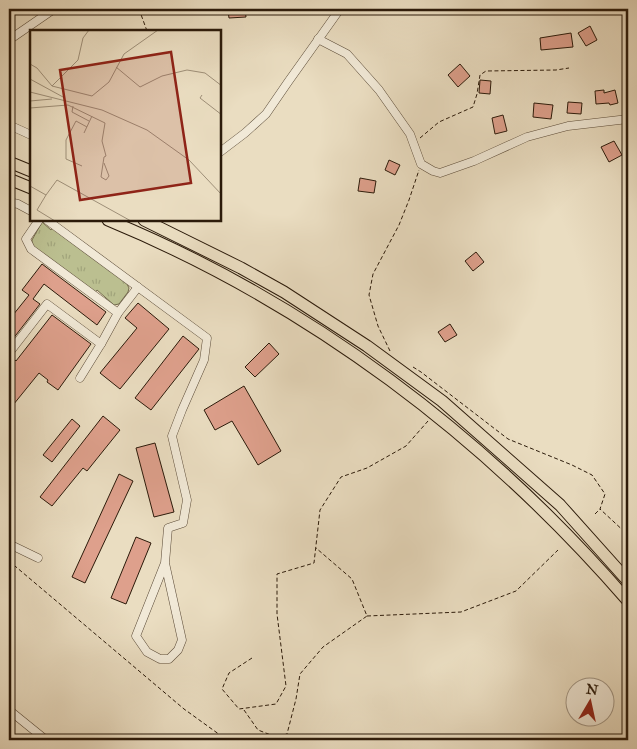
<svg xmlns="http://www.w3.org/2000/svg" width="637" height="749" font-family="'IM FELL Great Primer',serif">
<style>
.park{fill:url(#park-tufts);stroke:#736c4d}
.building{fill:#dea08c;stroke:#2b1a0a}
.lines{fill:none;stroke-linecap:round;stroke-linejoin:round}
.minor-casing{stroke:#5b4b38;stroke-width:9}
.highway-casing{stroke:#2b1a0a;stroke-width:13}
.path{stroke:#2b1a0a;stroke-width:1;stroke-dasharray:4 2.5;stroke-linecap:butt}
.minor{stroke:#f1e9d7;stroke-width:8}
.highway{stroke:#eaddc1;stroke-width:11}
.inset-road{fill:none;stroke:#9e8f78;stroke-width:1}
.view{fill:#8f2418;fill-opacity:0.15;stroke:#8f2418;stroke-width:2.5}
.inset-edge{fill:none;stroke:#2b1a0a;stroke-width:2.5}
</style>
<defs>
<pattern id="park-tufts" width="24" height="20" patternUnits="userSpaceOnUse" patternTransform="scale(1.25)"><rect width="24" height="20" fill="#bbbf90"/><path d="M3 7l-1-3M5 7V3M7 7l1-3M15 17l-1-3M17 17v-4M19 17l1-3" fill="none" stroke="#a1a47b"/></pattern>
</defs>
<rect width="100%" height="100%" fill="#eaddc1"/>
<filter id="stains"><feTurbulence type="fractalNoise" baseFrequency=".004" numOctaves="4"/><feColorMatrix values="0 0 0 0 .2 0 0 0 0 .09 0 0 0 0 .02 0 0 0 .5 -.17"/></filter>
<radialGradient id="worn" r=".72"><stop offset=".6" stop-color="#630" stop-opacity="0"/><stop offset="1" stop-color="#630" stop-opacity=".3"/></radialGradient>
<polygon class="park" points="42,222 51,230 53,227 126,282 129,288 128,292 119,304 114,305 97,290 94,294 32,245 32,240"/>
<g class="building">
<polygon points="245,9 246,17 229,18 228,11"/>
<polygon points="590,26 597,40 586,46 578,33"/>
<polygon points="571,33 573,47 541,50 540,38"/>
<polygon points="460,64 470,76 458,87 448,75"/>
<polygon points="480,80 491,81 490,94 479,93"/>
<polygon points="604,90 604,93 615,90 618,103 610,105 609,103 596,104 595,91"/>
<polygon points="568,102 582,103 581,114 567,113"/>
<polygon points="534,103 553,105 551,119 533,117"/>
<polygon points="503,115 507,131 495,134 492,118"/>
<polygon points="614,141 622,155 609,162 601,147"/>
<polygon points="389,160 400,165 395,175 385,170"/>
<polygon points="360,178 376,181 374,193 358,191"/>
<polygon points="476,252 484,262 473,271 465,261"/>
<polygon points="42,264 106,312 97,325 44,284 33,299 40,304 9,344 9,320 29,295 22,290"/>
<polygon points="138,303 169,329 120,389 100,373 137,328 125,318"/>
<polygon points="52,315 91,344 58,390 47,382 48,380 39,373 9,410 9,365 14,359 16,361"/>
<polygon points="450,324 457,335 445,342 438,332"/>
<polygon points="183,336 199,349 151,410 135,398"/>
<polygon points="269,343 279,354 255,377 245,367"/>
<polygon points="244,386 281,451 258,465 232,421 215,430 204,410"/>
<polygon points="103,416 120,430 87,471 83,468 52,506 40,497"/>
<polygon points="72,419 80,426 52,462 43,455"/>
<polygon points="155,443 174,512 154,517 136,448"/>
<polygon points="119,474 133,481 85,583 72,577"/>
<polygon points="136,537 151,543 126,604 111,598"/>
</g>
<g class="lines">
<defs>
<g id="minor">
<polyline points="318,39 347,54 379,90 410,134 421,164 433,171 440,173 474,161 527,137 568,126 628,119"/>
<polyline points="9,40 54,9"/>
<polyline points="9,125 31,135"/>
<polyline points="220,152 245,133 266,114 288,82 340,9"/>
<polyline points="9,202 18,204 31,211"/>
<polyline points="39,220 26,239 31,249 118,313"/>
<polyline points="47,220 207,338 204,360 182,410 172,436 187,500 183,523 168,528 165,563 182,640 178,650 169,659 160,659 147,652 136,636 165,563"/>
<polyline points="9,353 47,304 101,344"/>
<polyline points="80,378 101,344 118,313 138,287"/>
<polyline points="9,544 38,558"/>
<polyline points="9,710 46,740"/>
</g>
<g id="highway">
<polyline points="9,162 31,171"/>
<polyline points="9,179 31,188"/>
<path d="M108 220C309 303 486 437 628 601"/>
<polyline points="144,220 241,268 284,292 367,346 442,401 560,505 628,581"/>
</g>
</defs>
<use href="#minor" class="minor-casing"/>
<use href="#highway" class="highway-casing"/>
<g class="path">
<polyline points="139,9 147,31"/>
<polyline points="420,138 439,122 473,107 477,94 480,75 486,71 556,70 569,68"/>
<polyline points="390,351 378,326 369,295 373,274 399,225 409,200 419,170"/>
<polyline points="413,367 421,372 508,439 572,465 592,475 605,494 600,509 628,535"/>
<polyline points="595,514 600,509"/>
<polyline points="9,561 184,709 227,740"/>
<polyline points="367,616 461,612 516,591 558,550"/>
<polyline points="252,658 229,673 222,689 239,709 276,704 286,686 277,614 277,574 314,563 320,510 341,477 367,468 406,446 428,421"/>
<polyline points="244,710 258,730 276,737 287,734 296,699 300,674 323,647 367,616 352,579 316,548"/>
</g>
<use href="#minor" class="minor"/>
<use href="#highway" class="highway"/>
</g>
<g transform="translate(30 30)">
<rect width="191" height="191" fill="#eaddc1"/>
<path class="inset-road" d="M0 34 7 38 22 56 62 66 79 52 94 24 128 0M86 37 110 57 132 46 157 40 175 43 192 56M0 49 33 67M22 56 48 30 53 8 59 0M0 62 72 80 117 100 159 130 192 165M172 65 170 68 192 85M0 71 22 69M43 76 42 82 59 91M0 78 38 75 75 93 72 111 76 126 74 127 71 147 76 150 79 146 74 133M54 103 62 86M52 136 36 129V110L46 91 57 97M0 156 16 165 27 150 101 191M16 165 7 180 25 191"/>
<path class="view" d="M141 22 161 153 50 170 30 40Z"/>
<rect width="191" height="191" class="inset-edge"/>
</g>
<rect width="637" height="749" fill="none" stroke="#eaddc1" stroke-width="30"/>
<rect x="10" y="10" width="617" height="729" fill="none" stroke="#2b1a0a" stroke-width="2.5"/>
<rect x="15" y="15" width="607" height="719" fill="none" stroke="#2b1a0a"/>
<g transform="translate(590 702) rotate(9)"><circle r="24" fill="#f1e9d7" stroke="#a29685"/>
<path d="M0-4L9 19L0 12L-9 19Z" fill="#8f2418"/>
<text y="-8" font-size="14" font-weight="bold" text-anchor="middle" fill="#2b1a0a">N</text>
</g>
<rect width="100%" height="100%" filter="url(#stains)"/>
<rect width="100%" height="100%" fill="url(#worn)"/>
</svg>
